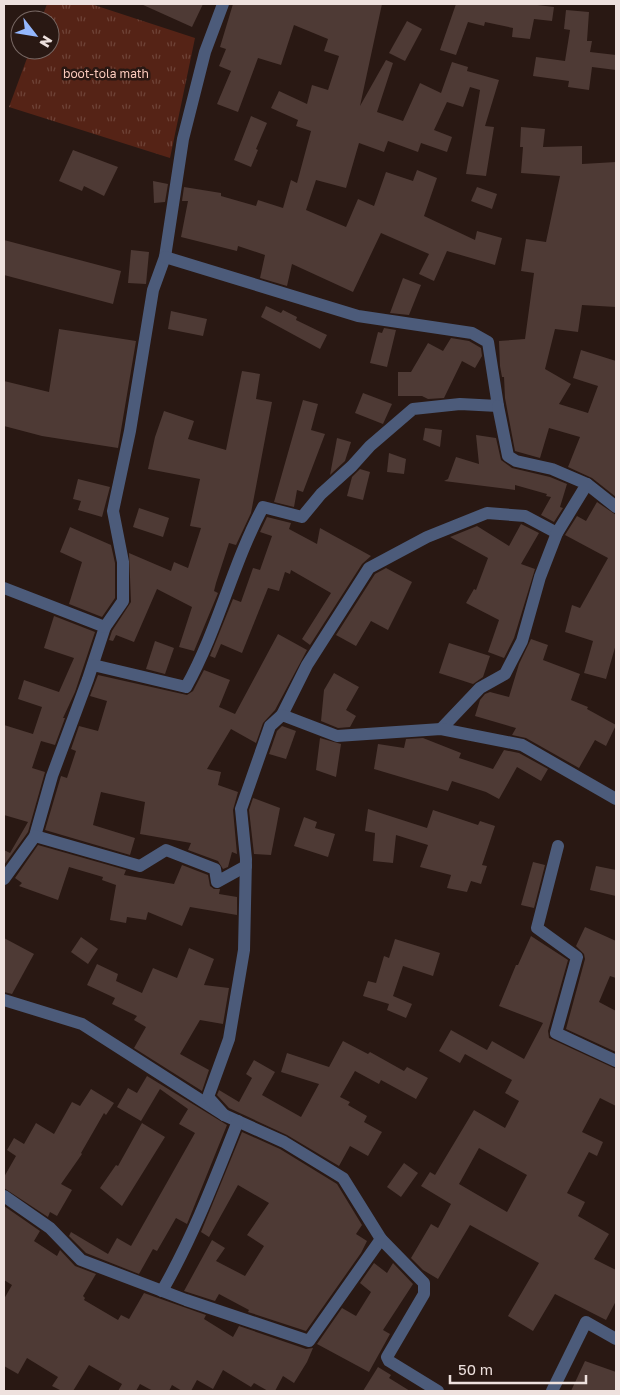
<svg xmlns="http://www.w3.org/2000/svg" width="620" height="1395" font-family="'Golos Text',sans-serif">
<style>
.grass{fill:url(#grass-tufts)}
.building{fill:#4e3a35;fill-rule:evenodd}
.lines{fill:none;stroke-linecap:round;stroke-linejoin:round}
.minor{stroke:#4c5b7a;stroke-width:12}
.labels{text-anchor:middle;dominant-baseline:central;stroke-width:5;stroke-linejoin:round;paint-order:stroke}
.park-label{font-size:12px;fill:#fccbbd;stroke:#291813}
</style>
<defs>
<pattern id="grass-tufts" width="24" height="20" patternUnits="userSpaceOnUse" patternTransform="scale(1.25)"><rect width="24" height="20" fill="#552316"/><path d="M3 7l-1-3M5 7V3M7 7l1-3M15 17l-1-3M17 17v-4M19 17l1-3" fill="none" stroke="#6e4337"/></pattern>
</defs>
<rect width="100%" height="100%" fill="#291813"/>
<polygon class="grass" points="47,4 91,4 195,38 170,158 9,107 30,50 50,50 50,20 41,20"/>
<g class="building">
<polygon points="141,4 203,4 192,27"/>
<polygon points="233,4 382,4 360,106 386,60 393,63 377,112 403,121 420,83 441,93 452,62 468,67 467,71 499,80 485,126 494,127 486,176 466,174 480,90 470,87 463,107 447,102 434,130 452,137 447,152 421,143 418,152 388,141 384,152 359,143 346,188 316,180 306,210 346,227 358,199 374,206 386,172 413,181 417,170 437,178 424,216 475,240 477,231 502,238 495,265 447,251 434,281 419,274 429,254 381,233 353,292 292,264 287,286 260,278 265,255 238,246 237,251 181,237 188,201 182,201 184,187 221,193 221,196 256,206 258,200 283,208 291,180 297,183 311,131 296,126 298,120 271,108 279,91 307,104 312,85 328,90 339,56 324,51 328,39 294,25 281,65 258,58 238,112 217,104 231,71 219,66 226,49 220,47"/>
<polygon points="456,4 529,4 554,7 552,21 534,19 530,39 512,37 513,28 485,22 484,26 468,22 456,55 440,50"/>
<polygon points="566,10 589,12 587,41 592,41 590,52 616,55 616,70 592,67 589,90 568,87 569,81 533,76 536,57 565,61 570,30 564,29"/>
<polygon points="407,21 422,29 405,61 389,53"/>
<polygon points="251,116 267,123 256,149 258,150 251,167 234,160"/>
<polygon points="521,127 545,129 543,147 582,146 582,164 616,162 616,307 582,305 578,332 555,329 545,369 571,384 559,404 588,413 598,386 573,378 581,350 616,361 616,497 592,478 568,467 580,437 549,428 540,458 515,451 505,398 504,377 502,377 500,366 499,341 525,339 534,273 521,271 526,239 546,242 560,176 521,173 523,147 520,147"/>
<polygon points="73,150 118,167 104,196 84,186 82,191 59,181"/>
<polygon points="153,181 168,184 165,202 154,203"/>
<polygon points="477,187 497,194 492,209 471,201"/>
<polygon points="4,240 121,271 113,304 4,275"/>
<polygon points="131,250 149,252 146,284 128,283"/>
<polygon points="403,278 421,285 409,315 390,313"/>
<polygon points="266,306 281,313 283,310 297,317 296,320 327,335 320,349 261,317"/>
<polygon points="171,311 207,319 203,336 168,329"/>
<polygon points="384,328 396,330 387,367 370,363 378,332 382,333"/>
<polygon points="59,329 136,341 118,448 42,436 4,426 4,381 49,392"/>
<polygon points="451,338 469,341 481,348 482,356 475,368 462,361 444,398 428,399 422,396 398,396 398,372 411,372 428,343 443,351"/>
<polygon points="242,371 260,374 256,399 272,402 251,513 236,545 229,543 216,583 214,591 218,593 194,651 179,647 192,607 157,589 134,642 116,635 113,641 109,640 112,631 131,602 129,553 171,571 174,562 188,568 201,528 190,526 200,479 148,469 155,437 164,411 194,421 188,439 226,450"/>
<polygon points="363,393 392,404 383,424 355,413"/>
<polygon points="303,400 318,404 311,430 325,434 303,492 297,490 294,507 274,502"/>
<polygon points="425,428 442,430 440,447 423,440"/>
<polygon points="476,435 496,438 501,460 512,468 550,477 567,484 560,507 563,508 554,522 541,515 551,497 546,496 547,494 515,485 515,490 444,481 448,479 456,457 479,464"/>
<polygon points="337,438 351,442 345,461 330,475"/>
<polygon points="389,453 406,459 404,474 387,472"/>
<polygon points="360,469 370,472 363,500 347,496 352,477"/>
<polygon points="78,479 110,487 102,517 78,510 81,501 73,499"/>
<polygon points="597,502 616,515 616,644 606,679 584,673 593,641 565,632 572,605 580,608 608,558 565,535 577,516 586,521"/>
<polygon points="139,508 169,518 163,537 133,527"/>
<polygon points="267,517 291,523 289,529 317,544 320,528 371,556 362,564 310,645 302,639 331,593 291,570 290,574 285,572 279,591 268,588 242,653 221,644 215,658 210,656 233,599 241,602 253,568 260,570 272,536 260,532"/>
<polygon points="521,524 539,533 521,564 535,569 514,638 504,658 488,652 499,620 466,603 474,589 476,590 488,558 450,537 477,526 509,546"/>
<polygon points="70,527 111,545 115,563 115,598 102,617 69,604 82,562 60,552"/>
<polygon points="386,568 412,582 388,630 371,621 356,646 336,635 375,574"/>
<polygon points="54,616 95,632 75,692 63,718 65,718 55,745 41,741 32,768 45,772 28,832 4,865 4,850 10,853 28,822 4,815 4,725 33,734 42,707 18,699 24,680 59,692 74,658 44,648"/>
<polygon points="278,634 307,650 275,710 263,723 256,743 231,729 207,769 221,772 218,785 238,792 233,810 237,854 232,852 228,867 223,869 218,861 188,850 191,843 140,834 145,802 101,792 93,825 135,838 130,855 45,830 61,776 67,778 76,751 71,749 79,726 98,731 107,701 90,696 98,675 187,695 193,691 204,670 230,680 219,707 235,714"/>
<polygon points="531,639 548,645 543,660 580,674 571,700 588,707 587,709 616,725 606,746 595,740 579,768 526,738 512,735 516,728 475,716 480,700 485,694 490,692 509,697 519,664"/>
<polygon points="155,641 174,648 165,674 146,669"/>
<polygon points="449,643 490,656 483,677 473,684 439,673"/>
<polygon points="334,673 359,687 346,710 356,716 350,727 338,728 321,721 324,690"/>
<polygon points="282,726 296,731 286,759 269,754 277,731"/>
<polygon points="320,738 341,744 336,777 316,770"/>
<polygon points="423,738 461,753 459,758 493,769 504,750 519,753 548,769 541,781 517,767 499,799 486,792 452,781 448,791 374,769 378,744 404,748 406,739"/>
<polygon points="253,798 280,808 271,855 254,854 249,810"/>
<polygon points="368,809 427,828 433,810 478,825 480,821 495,826 482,865 487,866 481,884 471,881 467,892 447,888 451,875 420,867 428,845 396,835 393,863 373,861 375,833 365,831"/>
<polygon points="304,817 317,822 315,828 335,834 328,857 294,846"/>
<polygon points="38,845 126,870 124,875 174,884 182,865 208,875 210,886 214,889 220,889 219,894 237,897 237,915 190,907 182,926 148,912 146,920 127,917 126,923 110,920 116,885 102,880 103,877 69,867 58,900 19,886 22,883 15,878"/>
<polygon points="533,862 545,865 534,908 521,905"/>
<polygon points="596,866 616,870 616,896 590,890"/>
<polygon points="585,927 616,941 616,978 610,976 599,1002 616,1011 616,1052 566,1029 585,959 584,954 576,946"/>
<path d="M531 936 568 960 548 1031 549 1038 616 1069V1106L600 1098 582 1132 603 1142 597 1156 589 1152 567 1193 585 1202 578 1216 609 1234 594 1259 616 1270V1301L606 1320 555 1294 533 1331 508 1316 539 1263 470 1225 438 1279 423 1270 411 1258 431 1224 438 1228 451 1204 421 1186 430 1172 435 1175 474 1110 505 1128 519 1101 505 1093 512 1080 465 1054 460 1063 439 1051 451 1030 487 1050 492 1041 524 1059 543 1023 499 1006 516 965H518ZM479 1148 527 1175 507 1212 459 1184Z"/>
<polygon points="81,937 98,949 88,964 71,952"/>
<polygon points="4,938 34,954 12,994 4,992"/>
<polygon points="395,939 440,953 433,976 403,966 393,996 412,1004 406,1018 387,1010 389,1004 363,996 368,981 376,983 384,956 389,958"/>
<polygon points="189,948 214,959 204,985 229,988 223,1024 200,1020 180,1054 209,1070 202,1091 134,1048 146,1027 134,1020 137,1016 112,1004 115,998 87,985 97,964 118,974 116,981 142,993 153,968 177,978"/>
<polygon points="343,1041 368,1054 370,1052 404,1071 407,1067 428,1078 416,1099 381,1080 379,1084 355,1071 340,1097 350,1102 348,1105 367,1116 364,1122 382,1132 368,1156 350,1146 339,1166 287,1135 229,1108 217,1095 219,1090 239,1102 252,1078 246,1074 254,1060 275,1072 262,1095 301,1117 319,1084 281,1072 287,1053 329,1067"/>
<polygon points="147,1076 227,1125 187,1224 176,1218 157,1251 153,1249 139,1274 86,1253 69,1236 71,1232 108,1254 117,1238 131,1246 195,1133 179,1124 188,1109 160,1089 141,1121 117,1107 128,1088 137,1093"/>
<polygon points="91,1089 114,1103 106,1115 104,1113 81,1153 82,1154 61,1184 72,1190 57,1216 50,1212 48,1217 4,1188 4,1177 16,1156 7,1150 14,1138 24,1144 36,1123 54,1134 72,1102 80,1106"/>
<polygon points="142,1123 165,1137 122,1206 100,1188 116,1165 118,1166"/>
<polygon points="242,1132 280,1149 337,1184 362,1225 356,1234 367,1241 361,1253 306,1331 248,1312 249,1310 219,1294 215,1301 184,1291 212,1240 225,1248 216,1261 245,1276 264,1246 247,1235 269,1203 238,1185 209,1237 201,1232"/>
<polygon points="404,1163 418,1173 401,1197 387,1187"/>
<polygon points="4,1206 40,1231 34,1241 57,1256 60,1250 75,1266 96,1274 83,1296 85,1298 84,1300 118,1320 121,1315 129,1319 144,1293 206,1315 204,1319 233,1337 239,1326 306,1349 313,1348 307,1362 294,1383 283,1376 275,1391 268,1391 254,1383 251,1387 223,1370 213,1389 197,1380 191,1391 182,1391 172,1385 169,1391 153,1391 140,1384 136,1391 118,1391 122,1384 89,1365 73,1391 62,1391 52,1386 58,1377 27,1358 18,1374 4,1366 4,1299 12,1285 4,1280"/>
<polygon points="374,1263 387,1273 393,1263 413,1284 383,1330 390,1334 369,1372 317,1344 342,1308 356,1316 371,1292 360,1283"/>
<polygon points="585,1361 616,1372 616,1391 571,1391"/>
<polygon points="378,1367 391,1375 389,1378 410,1391 363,1391"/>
</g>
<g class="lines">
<g class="minor">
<polyline points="587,484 616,507"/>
<polyline points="4,588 105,627 88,679 52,776 35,836 4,879"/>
<polyline points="105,627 123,601 123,562 113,511 130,431 153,290 165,257 183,139 205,52 223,4"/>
<path d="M93 665 186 687C218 630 232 565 263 507L302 517 321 494 352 466 370 446 413 409 460 404 498 406 488 342 472 333 358 316 165 257"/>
<polyline points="282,715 307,665 369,568 427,537 487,513 525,516 557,533"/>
<polyline points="441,729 480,688 505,674 522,641 540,577 557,533 587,484 552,469 516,461 508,456 498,406"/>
<polyline points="35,836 140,866 166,850 215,869 217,882 246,866"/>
<polyline points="558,846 537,928 577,957 556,1033 616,1061"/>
<polyline points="4,1000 82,1024 224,1115 284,1142 343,1178 381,1239"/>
<polyline points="224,1115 208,1097 229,1039 244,950 246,859 241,809 270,726 282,715 337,736 441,729 522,745 616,799"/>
<polyline points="4,1196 50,1228 81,1260 186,1300 309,1341 381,1239 424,1283 424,1294 387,1357 389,1361 438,1391"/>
<path d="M162 1291C193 1237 215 1179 238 1121"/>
<polyline points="552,1391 586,1322 616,1339"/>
</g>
</g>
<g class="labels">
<g class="park-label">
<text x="106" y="73">boot-tola math</text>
</g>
</g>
<rect width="620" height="1395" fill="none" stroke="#eee1de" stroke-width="10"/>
<g transform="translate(35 35) rotate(121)"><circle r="24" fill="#291813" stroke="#786864"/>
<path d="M0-4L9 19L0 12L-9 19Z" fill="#94b7fd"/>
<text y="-8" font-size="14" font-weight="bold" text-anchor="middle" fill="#eee1de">N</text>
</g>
<path d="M450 1375v8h136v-8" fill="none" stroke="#eee1de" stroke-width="2.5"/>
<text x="458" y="1375" font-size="15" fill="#eee1de" stroke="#291813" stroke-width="4" paint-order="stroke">50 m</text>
</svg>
